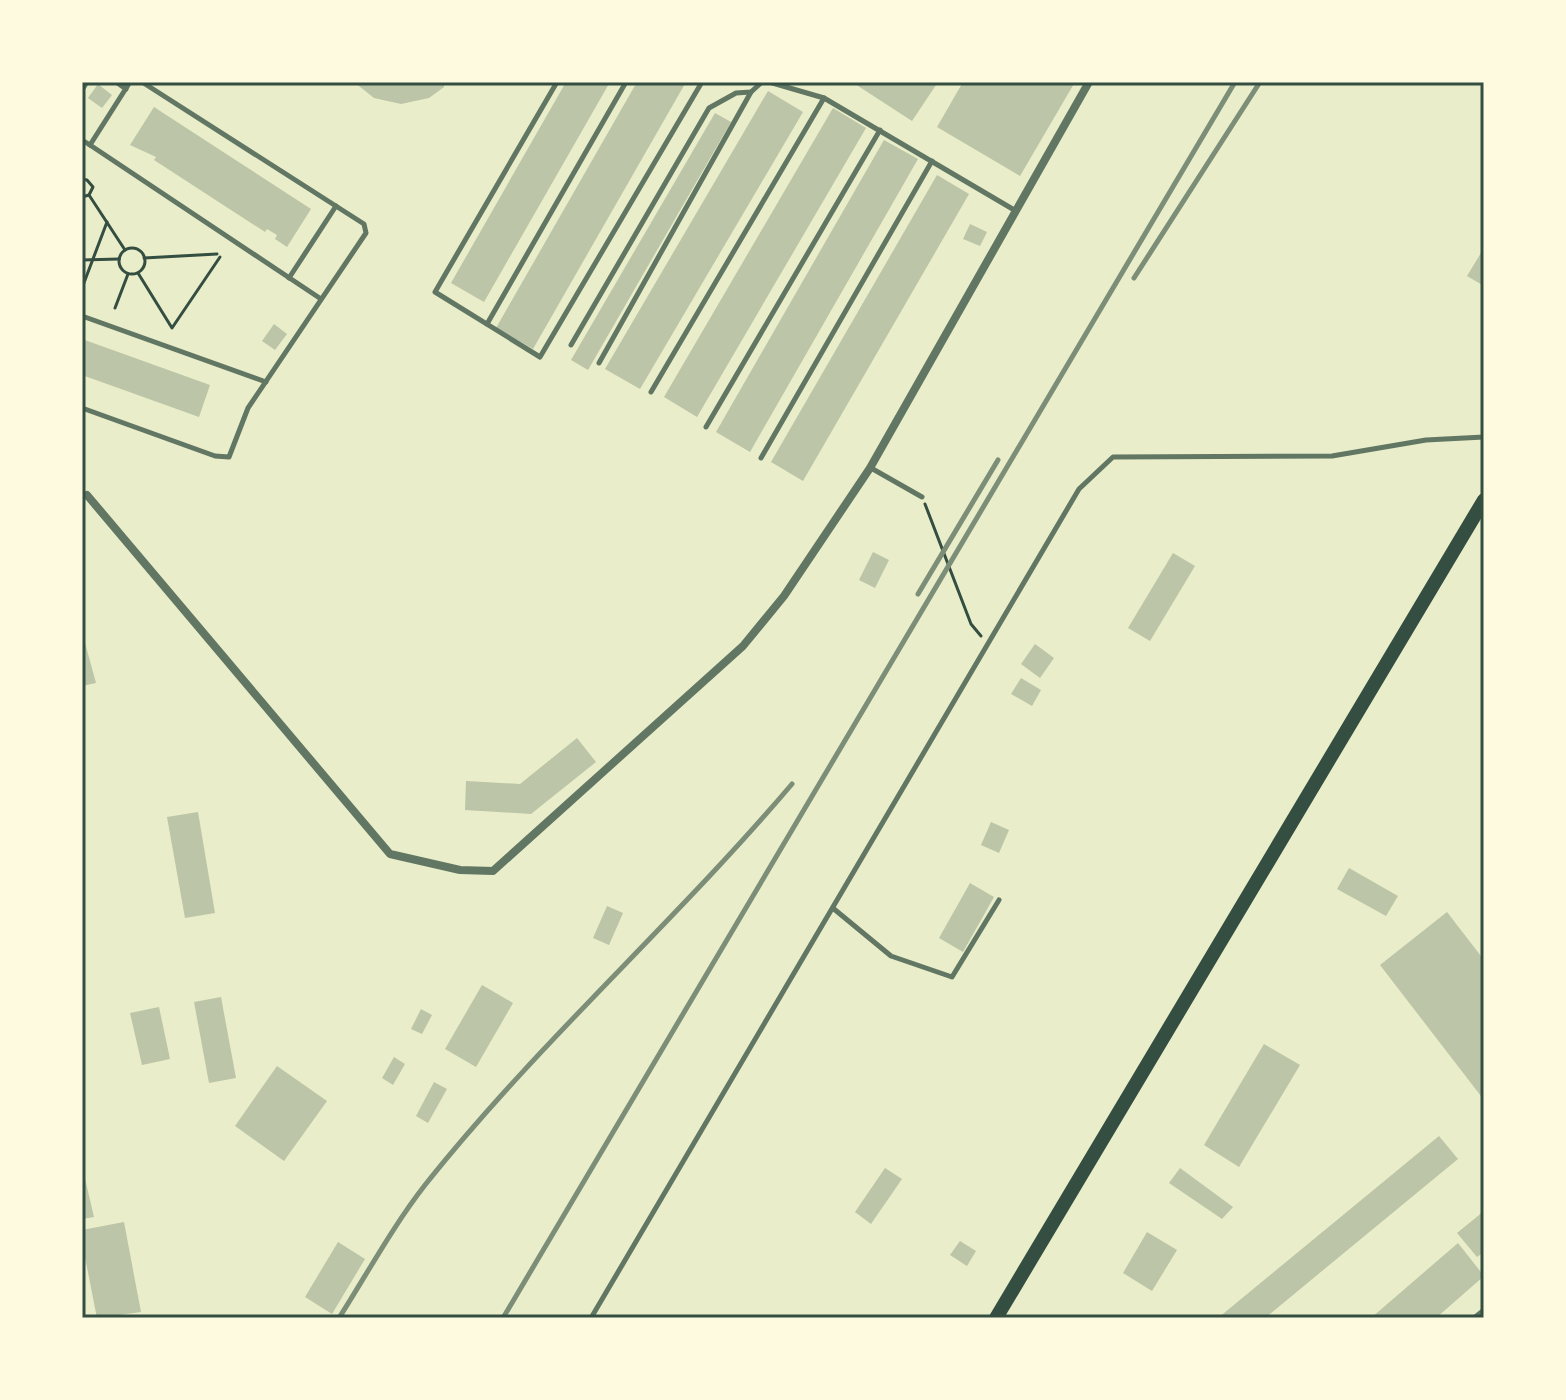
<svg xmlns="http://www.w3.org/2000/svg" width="1566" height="1400" font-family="Raleway,sans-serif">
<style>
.building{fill:#bcc5a7}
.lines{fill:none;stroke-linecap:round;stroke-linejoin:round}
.path{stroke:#344e41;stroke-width:3}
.service{stroke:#617663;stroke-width:5}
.minor{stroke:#617663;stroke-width:8}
.primary{stroke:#344e41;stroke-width:14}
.rail{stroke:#7c8e77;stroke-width:5}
.neatline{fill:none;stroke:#344e41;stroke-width:3}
</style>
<rect width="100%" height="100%" fill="#e9edc9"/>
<g class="building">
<polygon points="354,82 444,82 444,87 429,98 401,104 374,98"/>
<polygon points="566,82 610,82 484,302 451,283"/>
<polygon points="637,82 686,82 533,349 496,328"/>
<polygon points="852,82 938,82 912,121"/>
<polygon points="963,82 1075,82 1020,176 937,127"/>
<polygon points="98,84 112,95 102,108 88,98"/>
<polygon points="768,91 803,112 640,389 605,369"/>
<polygon points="154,107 311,209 287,247 275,239 277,235 267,229 265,232 154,160 156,157 130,145"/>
<polygon points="833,108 866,128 697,417 664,397"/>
<polygon points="715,113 731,122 588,370 571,360"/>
<polygon points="884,140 918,159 750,452 716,432"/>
<polygon points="937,175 969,194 803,481 771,462"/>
<polygon points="970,224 987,232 980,246 963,239"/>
<polygon points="1484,248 1484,286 1467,276"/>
<polygon points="274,324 287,334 275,350 262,341"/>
<polygon points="82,339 210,385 199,417 82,375"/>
<polygon points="873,552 889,560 875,588 859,580"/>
<polygon points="1173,553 1195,566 1150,641 1128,628"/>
<polygon points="82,632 96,683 82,686"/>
<polygon points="1035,644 1054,658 1040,678 1021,664"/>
<polygon points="1021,678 1041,690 1032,706 1011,694"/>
<polygon points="577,738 596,762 531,814 465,810 466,781 520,784"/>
<polygon points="198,812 215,913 185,918 167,817"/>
<polygon points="991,822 1009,830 999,853 981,845"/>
<polygon points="1349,868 1398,896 1386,916 1337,889"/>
<polygon points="970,883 994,897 963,952 939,938"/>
<polygon points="607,906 623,913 609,945 593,938"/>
<polygon points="1447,912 1484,960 1484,1100 1380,965"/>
<polygon points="482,985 513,1003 476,1067 445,1049"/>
<polygon points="221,997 236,1078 209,1083 194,1002"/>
<polygon points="159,1007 170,1059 142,1065 130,1013"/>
<polygon points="421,1009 432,1015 422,1034 411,1029"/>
<polygon points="1264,1044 1300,1065 1239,1167 1204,1145"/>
<polygon points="394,1057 405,1064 393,1085 382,1078"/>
<polygon points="277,1066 327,1101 284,1161 235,1126"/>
<polygon points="434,1082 447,1089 428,1123 416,1116"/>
<polygon points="1439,1136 1458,1159 1265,1318 1218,1318"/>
<polygon points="82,1166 94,1217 82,1219"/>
<polygon points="885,1168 902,1179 871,1224 855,1212"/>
<polygon points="1180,1168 1233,1207 1222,1219 1169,1183"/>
<polygon points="1484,1211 1484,1252 1477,1257 1457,1233"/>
<polygon points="124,1222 141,1312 97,1318 82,1242 82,1230"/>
<polygon points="1147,1232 1177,1250 1152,1291 1123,1273"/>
<polygon points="960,1241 976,1251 967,1266 950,1255"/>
<polygon points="338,1242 365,1259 332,1314 305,1297"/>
<polygon points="1458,1243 1484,1276 1436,1318 1371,1318"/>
</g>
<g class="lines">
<g class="path">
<polyline points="82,179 87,180 93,187 89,195 82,197"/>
<polyline points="89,195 125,250"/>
<circle cx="132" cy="261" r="13"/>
<polyline points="144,258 217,254"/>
<polyline points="82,260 119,259"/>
<polyline points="138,273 172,328 220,257"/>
<polyline points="82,288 107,222"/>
<polyline points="115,308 128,274"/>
<polyline points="925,504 971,624 981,636"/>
</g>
<g class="service">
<polyline points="116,82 126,89"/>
<polyline points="130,82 90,145 321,299"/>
<polyline points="557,82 435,292 540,357 702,82"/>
<polyline points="769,82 824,98 1016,211"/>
<polyline points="82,90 87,82"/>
<polyline points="82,140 90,145"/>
<polyline points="289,278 336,206"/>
<polyline points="82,316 266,382"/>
<polyline points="487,324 626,82"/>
<polyline points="571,345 709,108 736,93 751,92 762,82"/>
<polyline points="599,363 751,92"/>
<polyline points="651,392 824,98"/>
<polyline points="82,408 215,456 229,457 248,408 366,233 364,224 142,82"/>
<polyline points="706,427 880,130"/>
<polyline points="761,458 932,161"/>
<polyline points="871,468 922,497"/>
<polyline points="834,909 891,956 952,977 999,900"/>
<polyline points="591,1318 1079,489 1113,457 1332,456 1426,440 1484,437"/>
<polyline points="1474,1318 1484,1310"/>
</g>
<polyline class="minor" points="87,495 390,854 460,870 493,871 743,646 784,596 870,468 1089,82"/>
<polyline class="primary" points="996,1318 1484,500"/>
<g class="rail">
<polyline points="1134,278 1260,82"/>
<polyline points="918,594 998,460"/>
<path d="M339 1318C367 1274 393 1226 425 1185 538 1043 675 922 792 784"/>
<polyline points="503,1318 1235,82"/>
</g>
</g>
<rect width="1566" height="1400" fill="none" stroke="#fefae0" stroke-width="168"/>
<rect x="84" y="84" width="1398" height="1232" class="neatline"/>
</svg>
